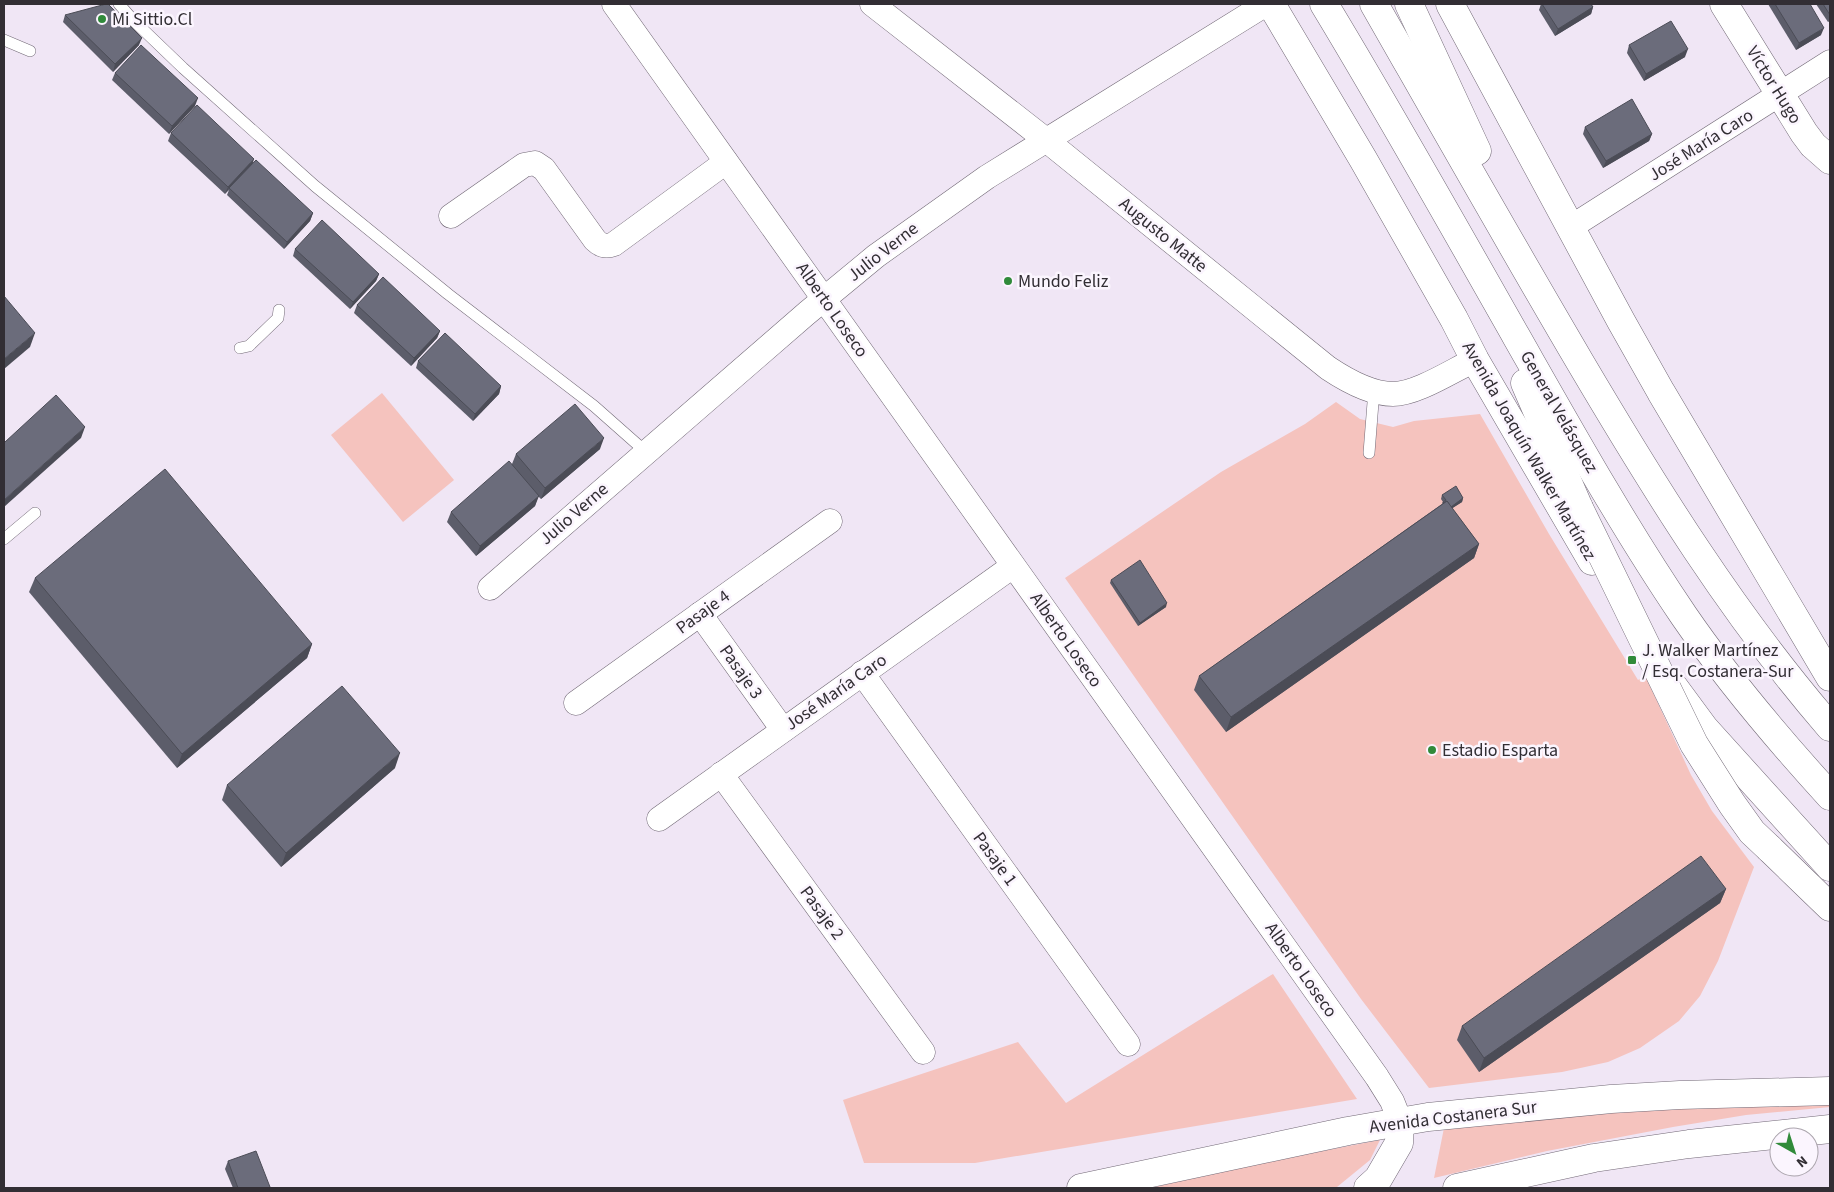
<svg xmlns="http://www.w3.org/2000/svg" width="1834" height="1192" font-family="'Source Sans 3',sans-serif">
<style>
.green{fill:#f5c3be}
.lines{fill:none;stroke-linecap:round;stroke-linejoin:round}
.service-casing{stroke:#726976;stroke-width:12}
.minor-casing{stroke:#726976;stroke-width:25}
.tertiary-casing{stroke:#726976;stroke-width:29}
.secondary-casing{stroke:#726976;stroke-width:29}
.motorway-casing{stroke:#726976;stroke-width:29}
.service{stroke:#fff;stroke-width:11}
.minor{stroke:#fff;stroke-width:24}
.tertiary{stroke:#fff;stroke-width:28}
.secondary{stroke:#fff;stroke-width:28}
.motorway{stroke:#fff;stroke-width:28}
.motorway-bridge-casing{stroke:#726976;stroke-width:29;stroke-linecap:butt}
.motorway-bridge{stroke:#fff;stroke-width:28}
.wall{fill:#5c5d6a}
.shaded-wall{fill:#4b4c56}
.building{fill:#6b6c7b;stroke:#4b4c56}
.poi-dot{fill:#308a3a;stroke:#fbf5fe;stroke-width:2}
.labels{text-anchor:middle;dominant-baseline:central;stroke-width:5;stroke-linejoin:round;paint-order:stroke}
.poi-label{font-size:18px;fill:#322e34;stroke:#fbf5fe;text-anchor:start}
.street-label{font-size:18px;fill:#322e34;stroke:#fbf5fe}
</style>
<rect width="100%" height="100%" fill="#f0e6f5"/>
<g class="green">
<polygon points="382,393 454,480 403,522 331,435"/>
<polygon points="1336,402 1360,419 1393,427 1414,421 1480,414 1549,534 1638,680 1645,675 1691,775 1712,811 1754,867 1718,961 1700,996 1679,1021 1640,1048 1608,1062 1562,1072 1429,1088 1361,999 1065,578 1221,472 1305,424"/>
<polygon points="1273,974 1357,1099 975,1163 864,1163 843,1100 1018,1042 1066,1103"/>
<polygon points="1830,1098 1830,1107 1746,1115 1673,1127 1547,1151 1434,1178 1445,1123"/>
<polygon points="1380,1140 1370,1160 1337,1187 1150,1188 1255,1164"/>
</g>
<g class="lines">
<defs>
<g id="service">
<polyline points="119,4 133,20 183,68 315,186 448,294 594,406 646,452"/>
<polyline points="4,40 30,51"/>
<polyline points="240,348 249,346 278,318 279,310"/>
<polyline points="1369,453 1374,390"/>
<polyline points="4,539 35,513"/>
</g>
<g id="minor">
<polyline points="614,4 1377,1077 1392,1101 1400,1121"/>
<path d="M872 4 1046 140 1328 368C1346 380 1370 394 1393 394 1417 394 1453 370 1475 360"/>
<path d="M451 216 524 165 535 163 544 169 595 240C601 246 606 247 614 244L726 162"/>
<polyline points="1571,227 1830,62"/>
<polyline points="490,588 807,313 876,256 987,177 1266,4"/>
<polyline points="700,614 783,730"/>
<polyline points="862,673 1128,1044"/>
<polyline points="576,703 830,521"/>
<polyline points="721,774 923,1052"/>
<polyline points="659,819 1013,566"/>
</g>
<polyline id="tertiary" points="1724,4 1804,133 1813,145 1830,160"/>
<g id="secondary">
<polyline points="1271,4 1363,159 1454,319 1475,360 1592,561"/>
<polyline points="1450,4 1621,321 1661,392 1830,677"/>
<polyline points="1674,687 1705,729 1830,867"/>
<polyline points="1081,1188 1348,1131 1428,1117 1611,1099 1680,1095 1830,1091"/>
<polyline points="1368,1188 1378,1179 1399,1143 1400,1121"/>
<polyline points="1457,1188 1594,1158 1689,1144 1830,1129"/>
</g>
<g id="motorway">
<path d="M1324 4C1390 113 1453 225 1516 336 1570 431 1623 526 1684 616 1728 680 1778 739 1830 796"/>
<path d="M1374 4C1442 123 1510 243 1580 362 1655 489 1733 615 1830 727"/>
<polyline points="1409,4 1477,151"/>
<polyline points="1525,383 1579,508"/>
<polyline points="1769,848 1830,907"/>
</g>
</defs>
<use href="#service" class="service-casing"/>
<use href="#minor" class="minor-casing"/>
<use href="#tertiary" class="tertiary-casing"/>
<use href="#secondary" class="secondary-casing"/>
<use href="#motorway" class="motorway-casing"/>
<use href="#service" class="service"/>
<use href="#minor" class="minor"/>
<use href="#tertiary" class="tertiary"/>
<use href="#secondary" class="secondary"/>
<use href="#motorway" class="motorway"/>
<defs>
<polyline id="motorway-bridge" points="1579,508 1694,744 1732,804 1752,832 1769,848"/>
</defs>
<use href="#motorway-bridge" class="motorway-bridge-casing"/>
<use href="#motorway-bridge" class="motorway-bridge"/>
</g>
<g class="wall">
<polygon points="1541,4 1591,4 1593,7 1591,14 1555,36 1539,10"/>
<polygon points="1768,4 1810,4 1821,35 1796,50"/>
<polygon points="1816,4 1830,4 1830,21 1828,22"/>
<polygon points="65,15 139,45 113,72 63,22"/>
<polygon points="1629,45 1685,57 1644,81 1627,53"/>
<polygon points="115,73 195,106 169,134 112,80"/>
<polygon points="1585,127 1652,134 1649,141 1603,168 1583,134"/>
<polygon points="171,133 252,164 313,213 310,221 284,249 227,195 229,190 225,194 168,141"/>
<polygon points="295,249 379,274 376,281 350,309 293,256"/>
<polygon points="357,305 440,331 437,338 411,366 354,313"/>
<polygon points="418,361 501,386 499,394 473,421 416,368"/>
<polygon points="600,449 541,499 538,496 535,506 476,556 447,522 451,512 512,464 516,454"/>
<polygon points="1442,495 1463,498 1462,502 1452,508 1479,544 1474,558 1226,732 1194,690 1199,676 1442,504 1443,502 1441,499"/>
<polygon points="35,578 312,644 307,658 177,768 29,592"/>
<polygon points="1111,580 1166,607 1138,626 1110,583"/>
<polygon points="395,768 281,867 222,800 227,785"/>
<polygon points="1726,889 1720,903 1479,1072 1457,1040 1462,1026"/>
<polygon points="228,1161 269,1188 233,1188 225,1169"/>
</g>
<g class="shaded-wall">
<polygon points="1593,7 1591,14 1555,36 1558,29"/>
<polygon points="1824,28 1821,35 1796,50 1799,43"/>
<polygon points="142,38 139,45 113,72 115,64"/>
<polygon points="1688,49 1685,57 1644,81 1646,74"/>
<polygon points="198,98 195,106 169,134 172,126"/>
<polygon points="1652,134 1649,141 1603,168 1606,161"/>
<polygon points="254,159 252,166 229,188 225,194 228,187"/>
<polygon points="313,213 310,221 284,249 287,242"/>
<polygon points="379,274 376,281 350,309 353,302"/>
<polygon points="440,331 437,338 411,366 414,358"/>
<polygon points="35,333 30,347 4,369 4,359"/>
<polygon points="501,386 499,394 473,421 475,414"/>
<polygon points="85,427 81,438 4,507 4,500"/>
<polygon points="604,438 600,449 541,499 545,488"/>
<polygon points="539,496 535,506 476,556 480,546"/>
<polygon points="1463,498 1462,502 1445,513 1447,509"/>
<polygon points="1479,544 1474,558 1226,732 1231,717"/>
<polygon points="1167,603 1166,607 1138,626 1140,623"/>
<polygon points="312,644 307,658 177,768 182,754"/>
<polygon points="400,753 395,768 281,867 286,853"/>
<polygon points="1726,889 1720,903 1479,1072 1484,1058"/>
</g>
<g class="building">
<polygon points="106,4 108,4 142,38 115,64 65,15"/>
<polygon points="1542,4 1591,4 1593,7 1558,29"/>
<polygon points="1775,4 1810,4 1824,28 1799,43"/>
<polygon points="1823,4 1830,4 1830,15"/>
<polygon points="1671,21 1688,49 1646,74 1629,45"/>
<polygon points="141,45 198,98 172,126 115,73"/>
<polygon points="1632,99 1652,134 1606,161 1585,127"/>
<polygon points="197,105 254,159 228,187 171,133"/>
<polygon points="256,160 313,213 287,242 229,188"/>
<polygon points="322,220 379,274 353,302 295,249"/>
<polygon points="383,277 440,331 414,358 357,305"/>
<polygon points="4,296 35,333 4,359"/>
<polygon points="445,333 501,386 475,414 418,361"/>
<polygon points="56,395 85,427 4,500 4,441 5,442"/>
<polygon points="575,404 604,438 545,488 516,454"/>
<polygon points="509,461 539,496 480,546 451,512"/>
<polygon points="165,469 312,644 182,754 35,578"/>
<polygon points="1456,486 1463,498 1451,507 1447,501 1443,503 1443,502 1446,500 1442,495"/>
<polygon points="1447,501 1479,544 1231,717 1199,676"/>
<polygon points="1140,560 1167,603 1140,623 1111,580"/>
<polygon points="342,686 400,753 286,853 227,785"/>
<polygon points="1701,856 1726,889 1484,1058 1462,1026"/>
<polygon points="256,1151 270,1187 267,1188 238,1188 228,1161"/>
</g>
<g class="poi-dot">
<circle cx="102" cy="19" r="5"/>
<circle cx="1008" cy="281" r="5"/>
<rect x="1627" y="655" width="10" height="10" rx="2.5"/>
<circle cx="1432" cy="750" r="5"/>
</g>
<g class="labels">
<g class="poi-label">
<text x="112" y="19">Mi Sittio.Cl</text>
<text x="1018" y="281">Mundo Feliz</text>
<text x="1642" y="650">J. Walker Martínez<tspan x="1642" dy="21">/ Esq. Costanera-Sur</tspan></text>
<text x="1442" y="750">Estadio Esparta</text>
</g>
<g class="street-label">
<text transform="translate(1774 85) rotate(58)">Víctor Hugo</text>
<text transform="translate(1701 145) rotate(-32)">José María Caro</text>
<text transform="translate(1163 235) rotate(39)">Augusto Matte</text>
<text transform="translate(883 252) rotate(-38)">Julio Verne</text>
<text transform="translate(832 310) rotate(55)">Alberto Loseco</text>
<text transform="translate(1559 412) rotate(60)">General Velásquez</text>
<text transform="translate(1529 451) rotate(60)">Avenida Joaquín Walker Martínez</text>
<text transform="translate(574 514) rotate(-41)">Julio Verne</text>
<text transform="translate(703 612) rotate(-36)">Pasaje 4</text>
<text transform="translate(1066 640) rotate(55)">Alberto Loseco</text>
<text transform="translate(741 672) rotate(55)">Pasaje 3</text>
<text transform="translate(836 692) rotate(-35)">José María Caro</text>
<text transform="translate(995 859) rotate(54)">Pasaje 1</text>
<text transform="translate(822 913) rotate(54)">Pasaje 2</text>
<text transform="translate(1301 970) rotate(55)">Alberto Loseco</text>
<text transform="translate(1453 1117) rotate(-7)">Avenida Costanera Sur</text>
</g>
</g>
<rect width="1834" height="1192" fill="none" stroke="#322e34" stroke-width="10"/>
<g transform="translate(1794 1152) rotate(141)"><circle r="24" fill="#fbf5fe" stroke="#aba5ad"/>
<path d="M0-4L9 19L0 12L-9 19Z" fill="#308a3a"/>
<text y="-8" font-size="14" font-weight="bold" text-anchor="middle" fill="#322e34">N</text>
</g>
</svg>
